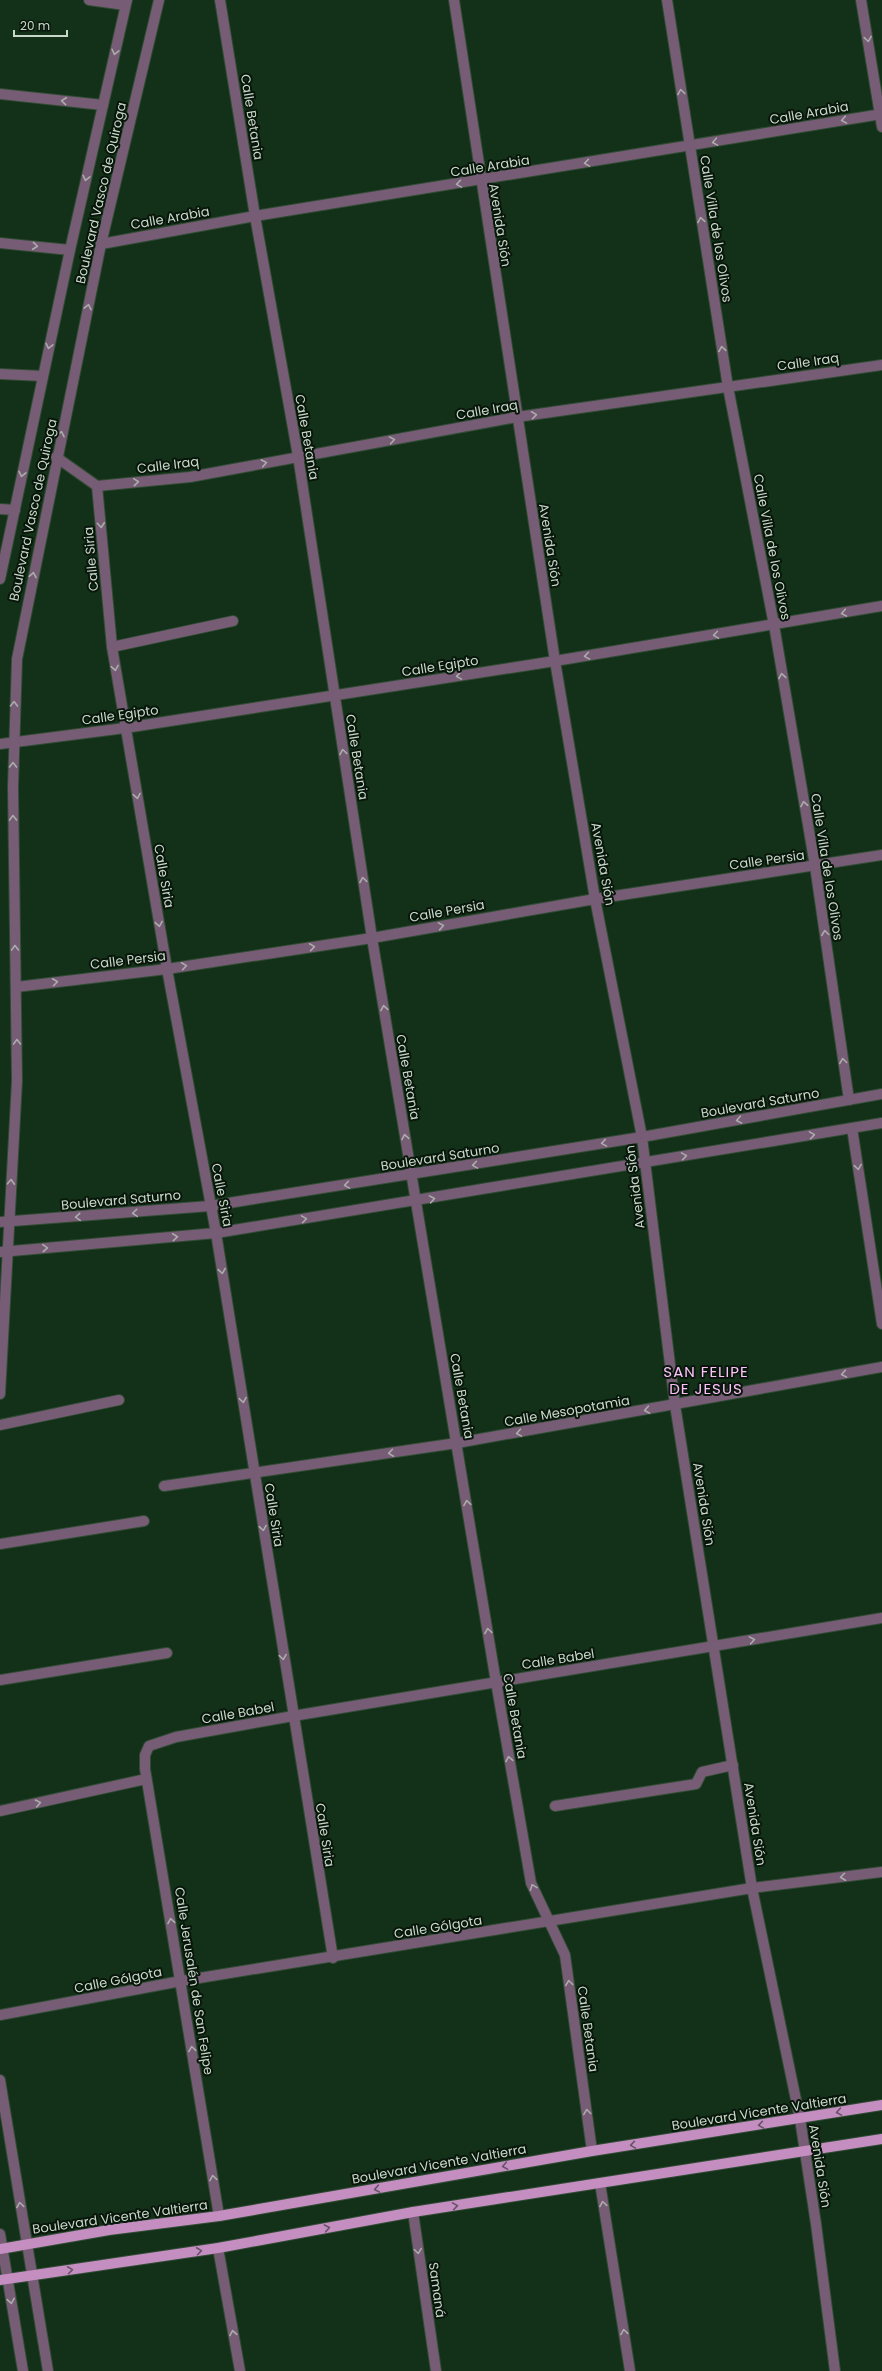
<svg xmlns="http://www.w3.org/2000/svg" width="882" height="2371" font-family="Poppins,sans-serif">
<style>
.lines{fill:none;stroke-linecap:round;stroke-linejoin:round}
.minor-casing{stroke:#304c34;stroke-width:12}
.major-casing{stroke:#304c34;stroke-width:12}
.minor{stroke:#775c75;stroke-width:10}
.major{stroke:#c48ec1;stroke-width:10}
.oneway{stroke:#abadab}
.oneway2{stroke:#665266}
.labels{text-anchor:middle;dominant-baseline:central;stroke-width:4;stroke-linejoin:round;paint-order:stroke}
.street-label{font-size:13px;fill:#c7d8c8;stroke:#09160b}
.quarter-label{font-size:15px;letter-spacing:1px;fill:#fec2fb;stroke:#09160b}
</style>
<rect width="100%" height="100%" fill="#133118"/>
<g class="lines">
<defs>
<g id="minor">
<polyline points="89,0 125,5"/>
<polyline points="220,0 255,216 298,456 372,938 496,1682 531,1883 565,1955 592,2151"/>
<polyline points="454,0 555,661 595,899 642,1137 675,1405 752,1888 800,2119 816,2224 835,2371"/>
<polyline points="667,0 728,387 774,625 815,866 849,1100"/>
<polyline points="861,0 882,127"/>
<polyline points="0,94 103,105"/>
<polyline points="0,243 70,250"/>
<polyline points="101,244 255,216 882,114"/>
<polyline points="0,374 43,376"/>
<polyline points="56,457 97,486 112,647 167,969 216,1233 333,1958"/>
<polyline points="97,486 190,477 517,417 882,365"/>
<polyline points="0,509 15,510"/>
<polyline points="0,579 70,250 127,0"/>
<polyline points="112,647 233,621"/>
<polyline points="0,744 125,728 555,661 882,606"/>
<polyline points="16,987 167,969 372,938 595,899 882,855"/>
<polyline points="852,1128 882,1324"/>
<polyline points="0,1222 210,1206 642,1137 882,1094"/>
<polyline points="0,1252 216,1233 882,1123"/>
<polyline points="0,1394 17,1081 13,787 17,659 101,244 159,0"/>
<polyline points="0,1425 119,1400"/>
<polyline points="164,1486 457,1443 882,1367"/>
<polyline points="0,1544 144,1521"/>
<polyline points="0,1680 167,1653"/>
<polyline points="555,1806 696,1784 702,1772 733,1765"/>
<polyline points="0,1811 146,1779"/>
<polyline points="0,2015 181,1981 752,1888 882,1872"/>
<polyline points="0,2080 48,2371"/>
<polyline points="600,2183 630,2371"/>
<polyline points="413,2212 436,2371"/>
<polyline points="219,2216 145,1769 145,1755 149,1746 176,1737 293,1716 882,1618"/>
<polyline points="0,2234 23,2371"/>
<polyline points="218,2248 240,2371"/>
</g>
<g id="major">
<polyline points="0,2249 109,2230 219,2216 592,2151 882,2105"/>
<polyline points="0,2280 218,2248 413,2212 882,2139"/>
</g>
</defs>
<use href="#minor" class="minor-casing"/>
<use href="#major" class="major-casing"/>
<use href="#minor" class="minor"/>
<use href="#major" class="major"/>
</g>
<defs><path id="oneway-chevron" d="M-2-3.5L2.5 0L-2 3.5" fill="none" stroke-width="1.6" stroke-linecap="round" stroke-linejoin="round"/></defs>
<g class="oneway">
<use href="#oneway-chevron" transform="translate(868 39) rotate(81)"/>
<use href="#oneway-chevron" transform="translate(115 52) rotate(103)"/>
<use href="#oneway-chevron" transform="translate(681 92) rotate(-99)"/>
<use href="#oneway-chevron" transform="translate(64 101) rotate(-174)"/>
<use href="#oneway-chevron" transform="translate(844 120) rotate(170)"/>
<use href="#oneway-chevron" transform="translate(715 142) rotate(170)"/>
<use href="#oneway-chevron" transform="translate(587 163) rotate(171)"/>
<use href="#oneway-chevron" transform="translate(86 178) rotate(103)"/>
<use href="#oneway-chevron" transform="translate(459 184) rotate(171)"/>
<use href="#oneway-chevron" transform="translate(701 220) rotate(-99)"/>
<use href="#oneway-chevron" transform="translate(35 246) rotate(6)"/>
<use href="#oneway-chevron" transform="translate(88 307) rotate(-78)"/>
<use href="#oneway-chevron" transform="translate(49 346) rotate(102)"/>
<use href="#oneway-chevron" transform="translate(722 349) rotate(-99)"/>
<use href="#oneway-chevron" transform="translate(534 415) rotate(-8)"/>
<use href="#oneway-chevron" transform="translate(61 434) rotate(-78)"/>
<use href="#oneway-chevron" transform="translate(392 440) rotate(-10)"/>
<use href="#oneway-chevron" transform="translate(264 463) rotate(-11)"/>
<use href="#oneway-chevron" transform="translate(22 474) rotate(102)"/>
<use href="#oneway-chevron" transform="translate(136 482) rotate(-5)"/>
<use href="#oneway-chevron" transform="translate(101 525) rotate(85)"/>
<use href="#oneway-chevron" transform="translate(33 575) rotate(-79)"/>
<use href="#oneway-chevron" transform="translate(844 613) rotate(170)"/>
<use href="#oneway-chevron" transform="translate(716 635) rotate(171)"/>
<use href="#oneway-chevron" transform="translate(587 656) rotate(171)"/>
<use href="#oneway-chevron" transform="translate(115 668) rotate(80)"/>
<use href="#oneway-chevron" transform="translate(459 676) rotate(171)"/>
<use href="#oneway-chevron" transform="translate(782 676) rotate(-100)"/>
<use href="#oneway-chevron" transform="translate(14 704) rotate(-89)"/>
<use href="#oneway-chevron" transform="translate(343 752) rotate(-99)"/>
<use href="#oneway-chevron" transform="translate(13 765) rotate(-89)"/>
<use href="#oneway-chevron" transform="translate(137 796) rotate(80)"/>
<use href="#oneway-chevron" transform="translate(804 804) rotate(-100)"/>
<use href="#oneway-chevron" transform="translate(13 818) rotate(-91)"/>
<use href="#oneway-chevron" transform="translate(363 880) rotate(-99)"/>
<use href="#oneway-chevron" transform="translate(159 924) rotate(80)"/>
<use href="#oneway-chevron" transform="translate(441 926) rotate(-10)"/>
<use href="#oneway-chevron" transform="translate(825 933) rotate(-98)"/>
<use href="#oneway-chevron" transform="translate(312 947) rotate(-8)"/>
<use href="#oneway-chevron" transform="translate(15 948) rotate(-91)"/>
<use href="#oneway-chevron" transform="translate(184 966) rotate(-8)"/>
<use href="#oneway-chevron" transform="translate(55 982) rotate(-7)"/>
<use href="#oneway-chevron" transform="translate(384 1008) rotate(-100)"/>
<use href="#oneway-chevron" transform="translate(17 1042) rotate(-91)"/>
<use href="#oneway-chevron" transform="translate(843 1061) rotate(-98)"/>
<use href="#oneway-chevron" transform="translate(739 1120) rotate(170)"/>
<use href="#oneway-chevron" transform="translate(812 1135) rotate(-9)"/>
<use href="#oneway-chevron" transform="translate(405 1137) rotate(-100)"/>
<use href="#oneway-chevron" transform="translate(604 1143) rotate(171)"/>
<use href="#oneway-chevron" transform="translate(684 1156) rotate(-9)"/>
<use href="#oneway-chevron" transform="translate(475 1165) rotate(171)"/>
<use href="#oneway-chevron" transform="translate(858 1167) rotate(81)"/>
<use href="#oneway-chevron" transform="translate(11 1182) rotate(-87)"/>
<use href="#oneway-chevron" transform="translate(347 1185) rotate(171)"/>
<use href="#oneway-chevron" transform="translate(432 1199) rotate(-10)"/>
<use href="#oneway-chevron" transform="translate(135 1213) rotate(175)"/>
<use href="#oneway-chevron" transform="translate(78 1217) rotate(176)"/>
<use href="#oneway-chevron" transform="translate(304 1219) rotate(-9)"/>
<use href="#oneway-chevron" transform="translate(175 1237) rotate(-6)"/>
<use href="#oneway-chevron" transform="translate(45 1248) rotate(-4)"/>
<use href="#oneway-chevron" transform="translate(222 1271) rotate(81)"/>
<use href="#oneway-chevron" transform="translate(844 1374) rotate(170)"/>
<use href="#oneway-chevron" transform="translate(243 1400) rotate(81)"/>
<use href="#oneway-chevron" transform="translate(647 1410) rotate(170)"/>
<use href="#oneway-chevron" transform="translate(519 1433) rotate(170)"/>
<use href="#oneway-chevron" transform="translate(391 1453) rotate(172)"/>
<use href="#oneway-chevron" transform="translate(467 1503) rotate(-99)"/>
<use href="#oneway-chevron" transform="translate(263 1528) rotate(81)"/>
<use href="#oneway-chevron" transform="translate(488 1631) rotate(-99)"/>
<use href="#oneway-chevron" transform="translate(752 1640) rotate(-10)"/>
<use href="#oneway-chevron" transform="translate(283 1657) rotate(81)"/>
<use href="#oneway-chevron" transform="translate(509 1759) rotate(-100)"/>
<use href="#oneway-chevron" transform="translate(38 1803) rotate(-12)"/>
<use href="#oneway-chevron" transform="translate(843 1877) rotate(173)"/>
<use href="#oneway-chevron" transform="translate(533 1887) rotate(-111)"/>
<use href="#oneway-chevron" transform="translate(171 1921) rotate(-100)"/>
<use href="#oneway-chevron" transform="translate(569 1983) rotate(-98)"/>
<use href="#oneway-chevron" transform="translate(192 2049) rotate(-99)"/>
<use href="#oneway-chevron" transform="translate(587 2112) rotate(-98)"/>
<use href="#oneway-chevron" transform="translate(213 2178) rotate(-99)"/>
<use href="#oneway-chevron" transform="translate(603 2204) rotate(-99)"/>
<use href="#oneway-chevron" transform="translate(20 2205) rotate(-99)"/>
<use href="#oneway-chevron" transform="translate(418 2251) rotate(82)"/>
<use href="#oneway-chevron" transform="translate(11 2301) rotate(80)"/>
<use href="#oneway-chevron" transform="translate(624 2332) rotate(-99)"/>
<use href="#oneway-chevron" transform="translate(233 2333) rotate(-100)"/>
</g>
<g class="oneway2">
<use href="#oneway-chevron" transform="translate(839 2112) rotate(170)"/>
<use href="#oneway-chevron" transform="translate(761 2125) rotate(171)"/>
<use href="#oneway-chevron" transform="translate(633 2145) rotate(171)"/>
<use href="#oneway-chevron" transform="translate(505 2166) rotate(170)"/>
<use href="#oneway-chevron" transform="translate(377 2189) rotate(170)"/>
<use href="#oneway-chevron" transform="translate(455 2206) rotate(-9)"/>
<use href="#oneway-chevron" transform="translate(327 2228) rotate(-11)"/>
<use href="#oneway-chevron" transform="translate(199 2251) rotate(-8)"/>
<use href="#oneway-chevron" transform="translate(70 2270) rotate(-8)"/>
</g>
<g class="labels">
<g class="street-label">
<text transform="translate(809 113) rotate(-10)">Calle Arabia</text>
<text transform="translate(252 117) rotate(81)">Calle Betania</text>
<text transform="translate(490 166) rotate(-9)">Calle Arabia</text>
<text transform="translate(101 193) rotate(-77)">Boulevard Vasco de Quiroga</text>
<text transform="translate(170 218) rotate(-10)">Calle Arabia</text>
<text transform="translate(500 225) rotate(81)">Avenida Sión</text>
<text transform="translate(716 229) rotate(81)">Calle Villa de los Olivos</text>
<text transform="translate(808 362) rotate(-8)">Calle Iraq</text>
<text transform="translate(487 410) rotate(-10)">Calle Iraq</text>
<text transform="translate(307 437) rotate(80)">Calle Betania</text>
<text transform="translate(168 465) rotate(-7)">Calle Iraq</text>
<text transform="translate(33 510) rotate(-78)">Boulevard Vasco de Quiroga</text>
<text transform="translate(550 545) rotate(81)">Avenida Sión</text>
<text transform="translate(772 547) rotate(79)">Calle Villa de los Olivos</text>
<text transform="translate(91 559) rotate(-95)">Calle Siria</text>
<text transform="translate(440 666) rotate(-9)">Calle Egipto</text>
<text transform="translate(120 715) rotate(-8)">Calle Egipto</text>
<text transform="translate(357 757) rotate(81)">Calle Betania</text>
<text transform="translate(767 860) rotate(-8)">Calle Persia</text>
<text transform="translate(603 864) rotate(80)">Avenida Sión</text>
<text transform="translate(827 867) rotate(81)">Calle Villa de los Olivos</text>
<text transform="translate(164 876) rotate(80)">Calle Siria</text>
<text transform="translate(447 911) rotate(-10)">Calle Persia</text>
<text transform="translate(128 960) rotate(-7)">Calle Persia</text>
<text transform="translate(408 1077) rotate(80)">Calle Betania</text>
<text transform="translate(760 1103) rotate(-10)">Boulevard Saturno</text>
<text transform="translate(440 1157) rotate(-9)">Boulevard Saturno</text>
<text transform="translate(635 1187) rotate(-97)">Avenida Sión</text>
<text transform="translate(222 1195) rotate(79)">Calle Siria</text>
<text transform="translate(121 1200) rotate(-5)">Boulevard Saturno</text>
<text transform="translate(462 1396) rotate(80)">Calle Betania</text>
<text transform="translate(567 1411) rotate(-10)">Calle Mesopotamia</text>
<text transform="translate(704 1504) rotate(81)">Avenida Sión</text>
<text transform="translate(274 1515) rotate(81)">Calle Siria</text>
<text transform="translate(558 1659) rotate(-9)">Calle Babel</text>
<text transform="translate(238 1713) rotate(-10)">Calle Babel</text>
<text transform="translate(515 1716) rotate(80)">Calle Betania</text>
<text transform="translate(755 1824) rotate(81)">Avenida Sión</text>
<text transform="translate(325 1835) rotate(81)">Calle Siria</text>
<text transform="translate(438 1927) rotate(-9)">Calle Gólgota</text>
<text transform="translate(118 1980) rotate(-11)">Calle Gólgota</text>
<text transform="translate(194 1981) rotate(81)">Calle Jerusalén de San Felipe</text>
<text transform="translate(588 2029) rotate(82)">Calle Betania</text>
<text transform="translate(759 2112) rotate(-9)">Boulevard Vicente Valtierra</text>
<text transform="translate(439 2164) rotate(-10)">Boulevard Vicente Valtierra</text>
<text transform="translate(820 2166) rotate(81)">Avenida Sión</text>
<text transform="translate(120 2217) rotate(-8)">Boulevard Vicente Valtierra</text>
<text transform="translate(437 2290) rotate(82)">Samaná</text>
</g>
<g class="quarter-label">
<text x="706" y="1371">SAN FELIPE<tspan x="706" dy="17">DE JESUS</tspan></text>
</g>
</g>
<path d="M14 30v6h53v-6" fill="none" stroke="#c7d8c8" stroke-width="2"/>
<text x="20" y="30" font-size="12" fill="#c7d8c8" stroke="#09160b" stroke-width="3" paint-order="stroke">20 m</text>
</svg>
